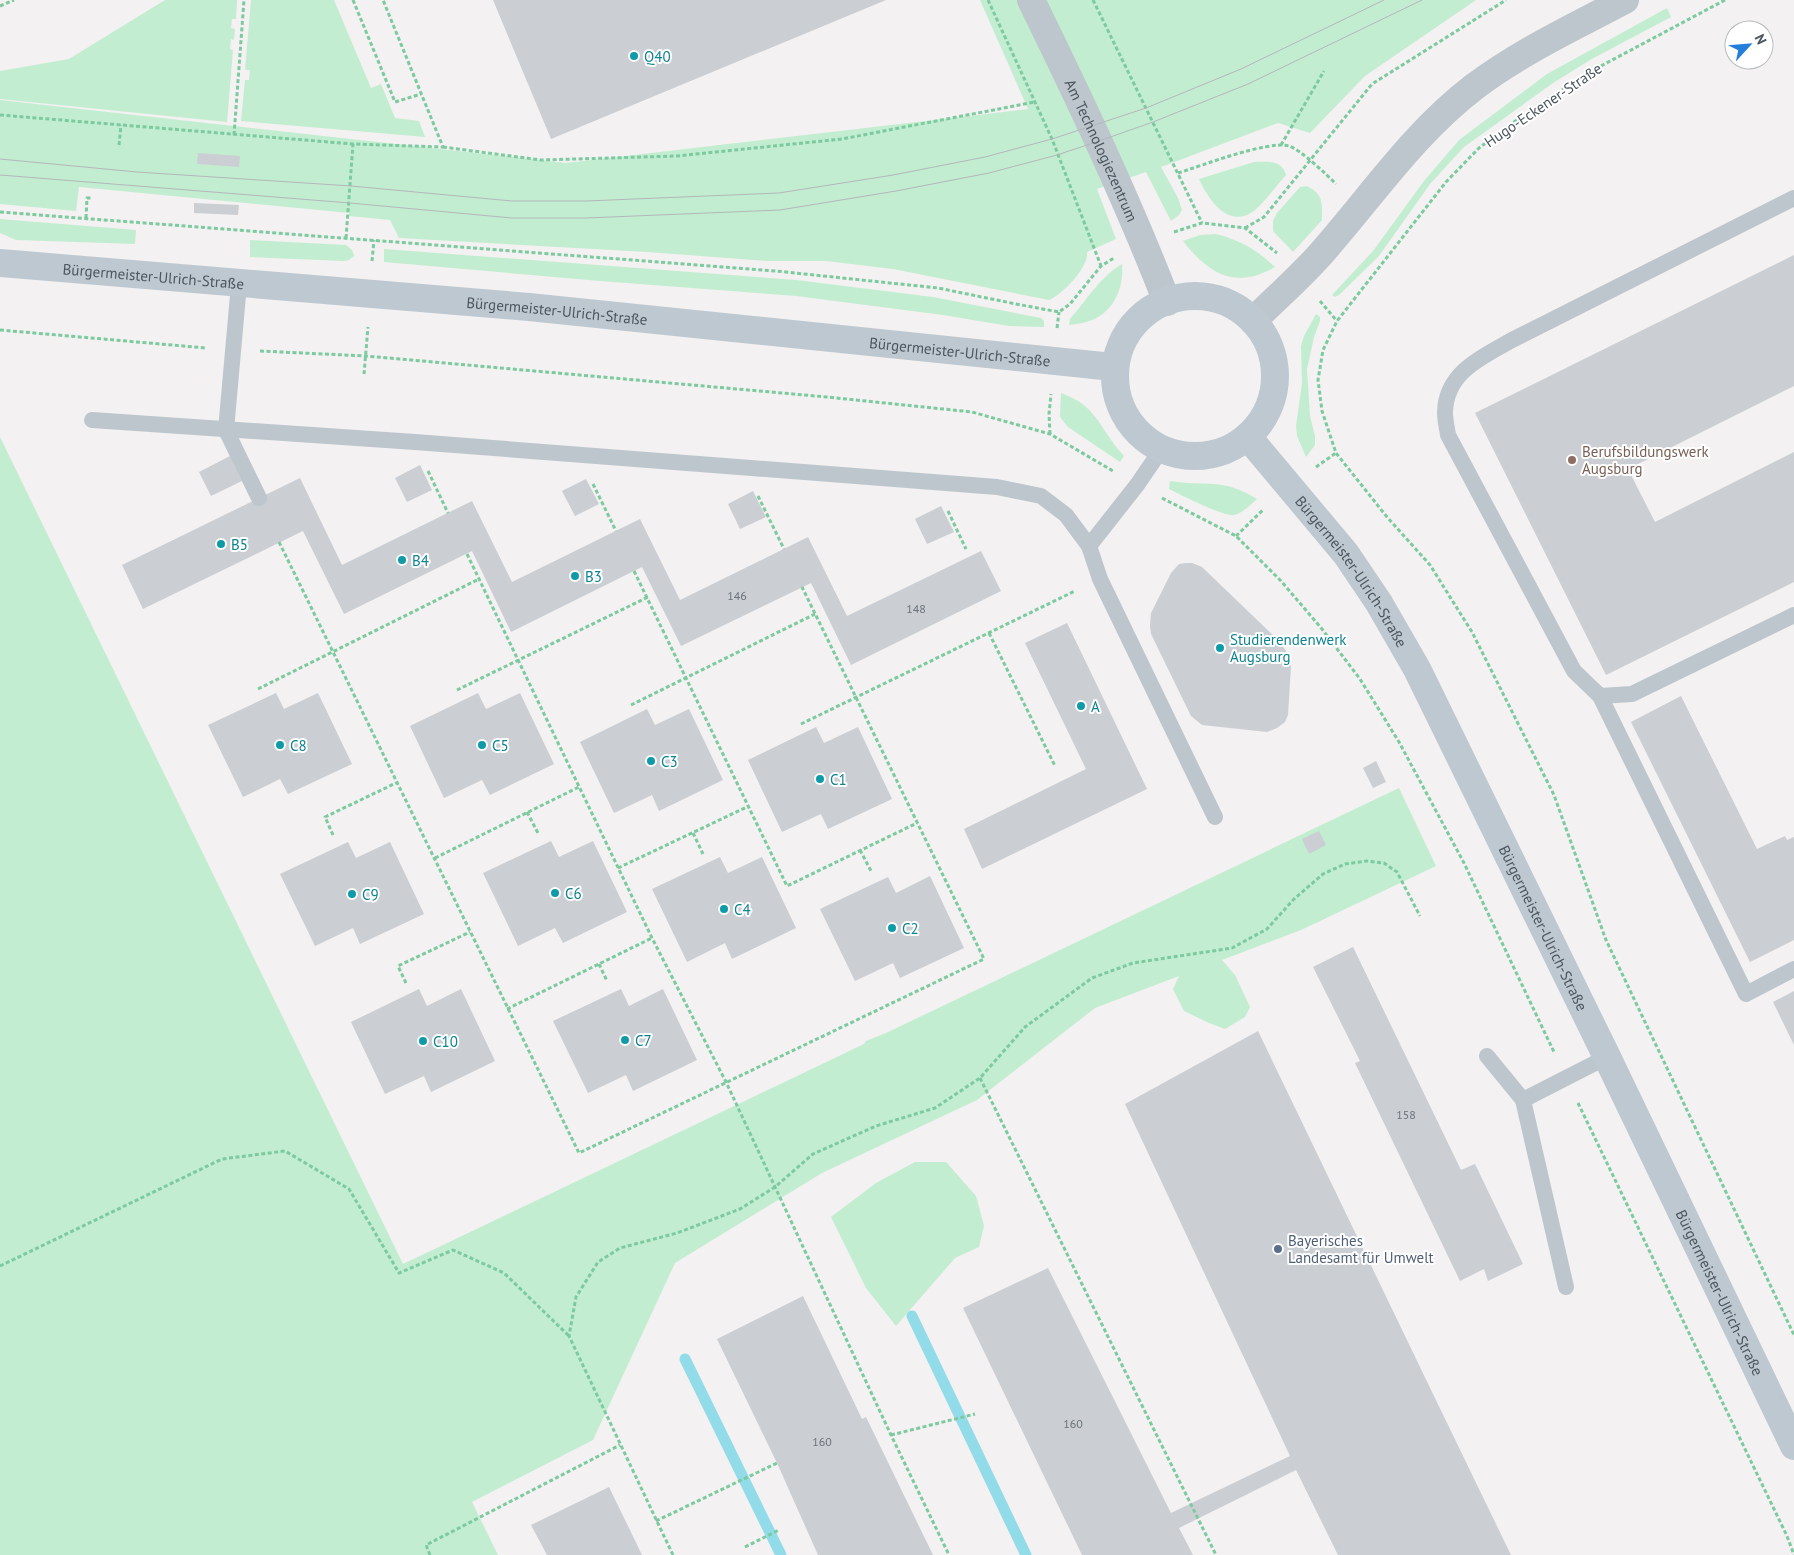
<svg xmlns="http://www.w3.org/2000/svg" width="1794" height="1555" font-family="'PT Sans',sans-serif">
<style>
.green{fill:#c3edd0}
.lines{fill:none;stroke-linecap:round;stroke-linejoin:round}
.stream{stroke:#92dbe8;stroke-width:11}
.building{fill:#cbced3}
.path{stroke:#7cca9f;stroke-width:3;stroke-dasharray:4 2.5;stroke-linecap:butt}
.service{stroke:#bdc6cd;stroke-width:16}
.minor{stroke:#bdc6cd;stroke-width:28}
.secondary{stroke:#bec8d1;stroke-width:28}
.tram{stroke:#b3b7bb;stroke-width:1}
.culture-dot{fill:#0f9aa8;stroke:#fff;stroke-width:2}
.education-dot{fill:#8d6e63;stroke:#fff;stroke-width:2}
.service-dot{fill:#5c6f8a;stroke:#fff;stroke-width:2}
.labels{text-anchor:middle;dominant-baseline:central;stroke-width:4;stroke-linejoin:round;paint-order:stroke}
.number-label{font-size:12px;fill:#6a737a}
.culture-label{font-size:15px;fill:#0d838f;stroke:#fff;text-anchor:start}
.street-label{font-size:15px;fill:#4a555d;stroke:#fff}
.education-label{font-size:15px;fill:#785e54;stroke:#fff;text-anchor:start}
.service-label{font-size:15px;fill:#4e5e75;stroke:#fff;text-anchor:start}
</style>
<rect width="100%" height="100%" fill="#f3f1f1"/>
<g class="green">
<polygon points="165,0 237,0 236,19 232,19 231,28 235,29 234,40 231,39 230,49 233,50 227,122 0,99 0,71 69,59"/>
<polygon points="251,0 334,0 371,88 381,84 395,118 419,121 425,137 241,121 245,80 249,80 250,70 245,70"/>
<path d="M980 0H1476L1365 76 1310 133 1278 123 1161 167 1178 198 1182 210 1179 215 1171 221 1146 172 1097 189 1116 239 1087 252C1089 267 1063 294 1049 300L893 269 826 261H768L647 252 399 238 390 220 349 216V213L79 187 76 211 0 204V100L566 163 1028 109Z"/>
<polygon points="1667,8 1671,17 1590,60 1553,83 1464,147 1430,184 1379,256 1339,295 1335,297 1332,295 1373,251 1424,181 1459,140 1547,74"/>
<path d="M1254 162C1267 162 1282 159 1286 175 1276 186 1266 201 1255 210 1229 231 1208 199 1199 179Z"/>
<path d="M1307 186C1324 195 1322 203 1322 220L1293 252 1273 231V221L1277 213 1300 187Z"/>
<polygon points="0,219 136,230 135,244 16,240 0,233"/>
<path d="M1216 234C1240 240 1257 250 1275 267 1235 290 1209 274 1183 241L1200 235Z"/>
<polygon points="250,240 346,245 352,250 354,256 349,260 344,261 250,257"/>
<polygon points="384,249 796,280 933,297 1041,318 1044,321 1044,327 1009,326 943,315 796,296 600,281 384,262"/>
<path d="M1122 264C1124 286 1115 311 1092 320 1085 323 1077 324 1069 325L1070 319C1086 301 1101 276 1122 264Z"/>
<polygon points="1316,314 1320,317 1320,321 1314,337 1307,369 1310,416 1315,436 1315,445 1306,457 1297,436 1296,426 1302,383 1301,346 1304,336"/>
<path d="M1061 393C1069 396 1078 400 1085 406 1101 420 1109 441 1124 456L1120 462 1068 427 1060 417Z"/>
<polygon points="0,437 403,1264 864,1044 866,1041 886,1033 1399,788 1436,866 1301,930 1222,960 1235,975 1250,1007 1245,1017 1225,1029 1209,1023 1184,1011 1173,989 1179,976 1095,1008 977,1100 822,1173 675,1263 593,1440 472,1502 498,1555 0,1555"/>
<path d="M1170 481C1206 487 1222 477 1257 499 1250 505 1243 513 1234 515 1224 517 1181 495 1169 489Z"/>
<polygon points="915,1162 946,1162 976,1196 984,1226 979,1247 955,1258 896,1326 866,1288 831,1217 876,1183"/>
</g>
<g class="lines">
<g class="stream">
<polyline points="912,1316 1026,1555"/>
<polyline points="685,1359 781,1555"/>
</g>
</g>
<g class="building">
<polygon points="493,0 886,0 551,139"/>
<polygon points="198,153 240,156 239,167 197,164"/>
<polygon points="194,203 239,205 238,215 194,213"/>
<polygon points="1794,255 1794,386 1628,469 1655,522 1794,452 1794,582 1606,675 1475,413"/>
<polygon points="230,456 242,481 211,496 199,472"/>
<polygon points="420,465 432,490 407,502 395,478"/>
<polygon points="300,478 342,565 472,501 512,582 640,519 680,600 808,537 847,616 981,551 1001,591 851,665 811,583 681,646 642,567 511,632 472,551 344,614 303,531 143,609 122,565"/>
<polygon points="586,479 599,504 575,516 562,491"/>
<polygon points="753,491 766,517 740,529 728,504"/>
<polygon points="941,506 954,532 927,544 915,519"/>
<polygon points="1186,563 1192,563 1202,567 1279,641 1288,654 1291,666 1288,715 1285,722 1277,728 1267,732 1202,725 1191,716 1151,634 1150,626 1151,613 1171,573 1179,564"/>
<polygon points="1067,623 1147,789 982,869 964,829 1086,769 1025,643"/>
<polygon points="276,693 284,709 318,693 352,764 288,794 280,779 243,797 208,725"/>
<polygon points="478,693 486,709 520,693 554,764 490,795 482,780 444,798 410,726"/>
<polygon points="1681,696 1757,849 1785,836 1787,840 1794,837 1794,940 1750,962 1631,722"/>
<polygon points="647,709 655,725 689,709 723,780 659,811 652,795 614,813 580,742"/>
<polygon points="816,727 824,743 858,727 892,799 828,829 821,814 782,832 748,760"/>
<polygon points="1376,761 1386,782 1373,788 1363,768"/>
<polygon points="1319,831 1326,845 1309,854 1302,839"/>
<polygon points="551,841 559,857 593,841 627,912 563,943 555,928 518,946 483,873"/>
<polygon points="348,842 356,858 390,842 424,914 360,944 353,928 315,946 280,874"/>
<polygon points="720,857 728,873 762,857 796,928 732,959 725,943 687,962 652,889"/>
<polygon points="930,876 964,948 900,978 893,963 855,981 820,909 888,877 896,893"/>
<polygon points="1353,947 1461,1170 1475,1164 1523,1264 1488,1281 1484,1269 1460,1281 1355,1063 1360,1061 1313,967"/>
<polygon points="419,989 427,1006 461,989 495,1061 431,1092 424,1076 385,1094 351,1022"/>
<polygon points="621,989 629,1006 663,989 697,1060 633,1091 626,1075 588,1093 553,1021"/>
<polygon points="1794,991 1794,1045 1773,1002"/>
<polygon points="1258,1031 1433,1394 1511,1555 1338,1555 1296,1470 1179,1528 1193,1555 1082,1555 963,1308 1048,1268 1171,1513 1290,1456 1125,1104"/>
<polygon points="803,1296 862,1419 866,1417 933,1555 818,1555 777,1463 717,1339"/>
<polygon points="609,1487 642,1555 547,1555 531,1525"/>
</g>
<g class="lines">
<g class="path">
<polyline points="353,0 395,102 421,94"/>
<polyline points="988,0 1052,139 1101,266"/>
<polyline points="1093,0 1202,223"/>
<polyline points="1725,0 1584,75 1511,124 1479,148 1446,182 1337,321 1323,350 1318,380 1322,411 1336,453 1387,517 1430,565 1472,632 1554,795 1606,940 1794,1335"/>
<polyline points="0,6 14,0"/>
<polyline points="0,115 353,144 443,147 383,0"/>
<polyline points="234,135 244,0"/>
<polyline points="119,145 121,125"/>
<polyline points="1281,145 1324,71"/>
<polyline points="443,147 541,160 677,156 842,139 1035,102"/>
<path d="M1178 173C1201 166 1268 140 1289 146 1300 149 1327 175 1336 184"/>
<polyline points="0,212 776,271 938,288 1016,304 1059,312 1070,304 1101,266 1114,258"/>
<polyline points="86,218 87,198 91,198"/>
<polyline points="1245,228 1264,217 1372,84 1506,0"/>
<polyline points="1174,232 1202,223 1245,228 1277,253"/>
<polyline points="346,238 353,144"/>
<polyline points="372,261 374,240"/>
<polyline points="1320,301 1337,321"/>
<polyline points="1057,328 1059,312"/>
<polyline points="0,330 206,348"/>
<polyline points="260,351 366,356 827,397 972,412 1050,434 1113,471"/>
<polyline points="364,374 368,327"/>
<polyline points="1050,434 1049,414 1051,394"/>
<polyline points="1316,467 1336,453"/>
<polyline points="428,471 448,513"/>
<polyline points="593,484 616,531"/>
<polyline points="758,496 784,549"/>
<polyline points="1162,498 1236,536 1281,581 1322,629 1360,679 1399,742 1464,863 1554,1052"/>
<polyline points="948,511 966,549"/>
<polyline points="1236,536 1264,509"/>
<polyline points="279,542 579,1153 984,959 802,587"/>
<polyline points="467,554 652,938 726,1082 891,1435 949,1555"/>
<polyline points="634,571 787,886 917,823"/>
<polyline points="989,633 1055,766"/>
<polyline points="258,689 479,579"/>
<polyline points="457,690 648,597"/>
<polyline points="631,705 815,614"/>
<polyline points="801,724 1075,591"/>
<polyline points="527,812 539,835"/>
<polyline points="693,833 703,854"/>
<polyline points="333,835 325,817 396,783"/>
<polyline points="860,850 871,871"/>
<polyline points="435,858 579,787"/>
<polyline points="618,868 749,806"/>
<polyline points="599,964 607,981"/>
<polyline points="406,983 398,966 470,932"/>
<polyline points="507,1009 652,938"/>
<polyline points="980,1078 1216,1555"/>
<polyline points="1578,1103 1787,1536 1794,1555"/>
<polyline points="0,1266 222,1159 285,1151 349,1189 399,1273 453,1250 504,1273 569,1336"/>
<polyline points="891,1435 975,1414"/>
<polyline points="656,1521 777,1463"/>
<polyline points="745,1547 779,1530"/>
<polyline points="430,1555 426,1545 620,1445"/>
<polyline points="673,1555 569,1336 576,1297 598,1262 620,1248 677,1233 740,1209 775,1187 813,1154 876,1126 935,1108 980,1078 1025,1027 1092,978 1133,963 1232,948 1267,929 1294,899 1323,874 1345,864 1367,861 1384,863 1397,872 1420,916"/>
</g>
<g class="service">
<path d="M1794 198 1512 340C1482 357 1446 372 1445 412 1445 420 1447 428 1448 435L1574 671 1600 696 1632 694 1794 615"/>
<polyline points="239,284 226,430 259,498"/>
<polyline points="92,420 415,442 997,487 1041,496 1066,515 1089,546 1100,579 1215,817"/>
<polyline points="1089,546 1137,485 1161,450"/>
<polyline points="1600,696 1746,994 1794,969"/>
<polyline points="1487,1056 1523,1100"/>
<polyline points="1566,1287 1523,1100 1607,1057"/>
</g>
<g class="minor">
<path id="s1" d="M1031 0C1080 100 1127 199 1167 302"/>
<path d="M1253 321C1277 297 1303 275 1325 249 1373 194 1415 132 1474 87 1520 52 1574 27 1625 0"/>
</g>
<g class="secondary">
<path id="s2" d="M0 263 529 307 1113 367"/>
<circle cx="1195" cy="376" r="80"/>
<path id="s3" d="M1248 437 1346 554 1379 603 1417 669 1607 1057 1794 1446"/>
</g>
<g class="tram">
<polyline points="0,159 137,172 351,186 512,201 586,201 779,193 893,175 985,157 1052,139 1146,108 1241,69 1384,0"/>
<polyline points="0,175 350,203 512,218 586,218 780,210 896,191 989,173 1057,155 1099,141 1153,122 1248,84 1422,0"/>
</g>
</g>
<g class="culture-dot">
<circle cx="634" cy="56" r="5"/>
<circle cx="221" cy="544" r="5"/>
<circle cx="402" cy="560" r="5"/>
<circle cx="575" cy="576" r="5"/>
<circle cx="1220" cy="648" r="5"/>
<circle cx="1081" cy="706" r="5"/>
<circle cx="280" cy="745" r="5"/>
<circle cx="482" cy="745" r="5"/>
<circle cx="651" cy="761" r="5"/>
<circle cx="820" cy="779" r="5"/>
<circle cx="555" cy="893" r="5"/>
<circle cx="352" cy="894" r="5"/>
<circle cx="724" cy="909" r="5"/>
<circle cx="892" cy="928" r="5"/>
<circle cx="625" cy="1040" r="5"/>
<circle cx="423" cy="1041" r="5"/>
</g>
<circle class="education-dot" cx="1572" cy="460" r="5"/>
<circle class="service-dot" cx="1278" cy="1249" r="5"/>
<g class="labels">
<g class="number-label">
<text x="737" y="595">146</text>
<text x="916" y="608">148</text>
<text x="1406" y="1114">158</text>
<text x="1073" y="1423">160</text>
<text x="822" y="1441">160</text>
</g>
<g class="culture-label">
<text x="644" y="56">Q40</text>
<text x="231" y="544">B5</text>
<text x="412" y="560">B4</text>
<text x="585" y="576">B3</text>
<text x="1230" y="639">Studierendenwerk<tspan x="1230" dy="17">Augsburg</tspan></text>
<text x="1091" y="706">A</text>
<text x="290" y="745">C8</text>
<text x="492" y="745">C5</text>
<text x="661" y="761">C3</text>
<text x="830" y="779">C1</text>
<text x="565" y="893">C6</text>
<text x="362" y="894">C9</text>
<text x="734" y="909">C4</text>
<text x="902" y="928">C2</text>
<text x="635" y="1040">C7</text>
<text x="433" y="1041">C10</text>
</g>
<g class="street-label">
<text transform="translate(1543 105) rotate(-34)">Hugo-Eckener-Straße</text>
<text stroke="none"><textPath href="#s1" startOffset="166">Am Technologiezentrum</textPath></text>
<text stroke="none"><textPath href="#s2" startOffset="154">Bürgermeister-Ulrich-Straße</textPath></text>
<text stroke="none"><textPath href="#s2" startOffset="559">Bürgermeister-Ulrich-Straße</textPath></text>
<text stroke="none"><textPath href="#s2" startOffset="964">Bürgermeister-Ulrich-Straße</textPath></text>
<text stroke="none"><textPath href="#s3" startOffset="170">Bürgermeister-Ulrich-Straße</textPath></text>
<text stroke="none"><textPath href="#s3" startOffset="576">Bürgermeister-Ulrich-Straße</textPath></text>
<text stroke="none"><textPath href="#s3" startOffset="981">Bürgermeister-Ulrich-Straße</textPath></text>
</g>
<g class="education-label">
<text x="1582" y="451">Berufsbildungswerk<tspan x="1582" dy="17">Augsburg</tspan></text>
</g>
<g class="service-label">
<text x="1288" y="1240">Bayerisches<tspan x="1288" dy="17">Landesamt für Umwelt</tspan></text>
</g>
</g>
<g transform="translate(1749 45) rotate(64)"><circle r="24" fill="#ffffff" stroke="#b7bbbe"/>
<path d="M0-4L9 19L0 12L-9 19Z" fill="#237fdb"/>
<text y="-8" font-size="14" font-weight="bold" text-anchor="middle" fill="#4a555d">N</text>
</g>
</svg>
